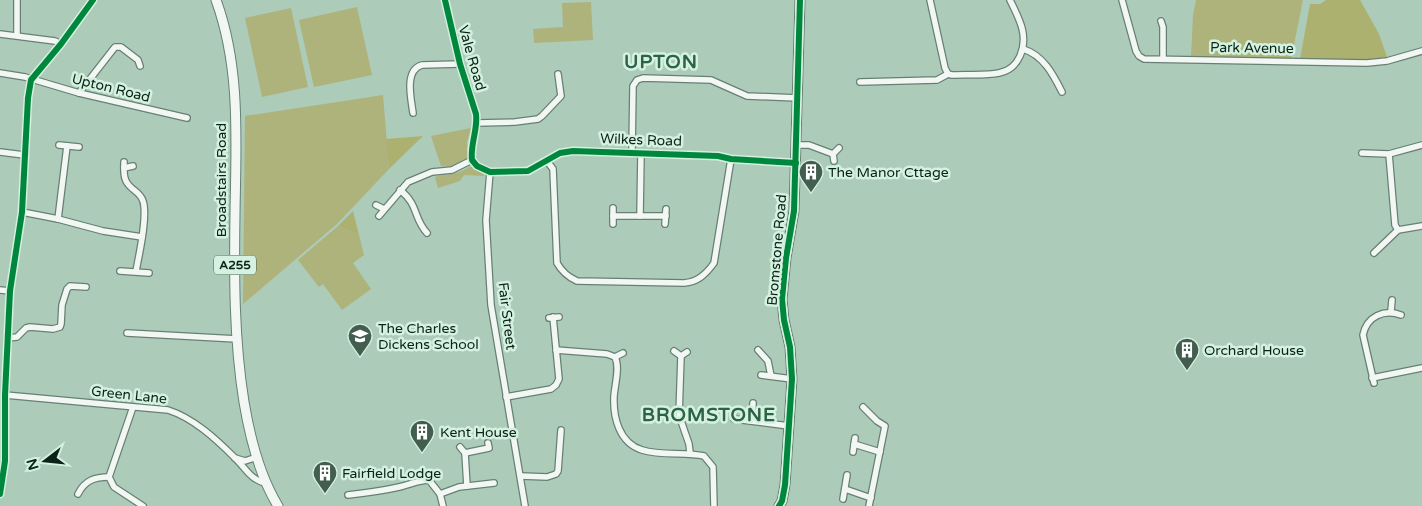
<svg xmlns="http://www.w3.org/2000/svg" width="1422" height="506" font-family="'Varela Round',sans-serif">
<style>
.green{fill:#aeb37b}
.forest{fill:#adb16f}
.lines{fill:none;stroke-linecap:round;stroke-linejoin:round}
.street-casing{stroke:#678073;stroke-width:8}
.secondary-casing{stroke:#678073;stroke-width:11}
.primary-casing{stroke:#678073;stroke-width:11}
.street{stroke:#f3f7f4;stroke-width:5.5}
.secondary{stroke:#f3f7f4;stroke-width:9}
.primary{stroke:#f3f7f4;stroke-width:9}
.cycleway-casing{stroke:#d5f1e0;stroke-width:9}
.cycleway{stroke:#00873e;stroke-width:6}
.labels{text-anchor:middle;dominant-baseline:central;stroke-width:5;stroke-linejoin:round;paint-order:stroke}
.shield{fill:#d5f1e0;stroke:#486053;stroke-width:1}
.shield-label{font-size:12px;font-weight:bold;fill:#0b2216}
.street-label{font-size:14px;fill:#0b2216;stroke:#d5f1e0}
.poi-label{font-size:14px;fill:#0b2216;stroke:#d5f1e0;text-anchor:start}
.district-label{font-size:19px;font-weight:bold;letter-spacing:1px;fill:#2c6246;stroke:#d5f1e0}
</style>
<rect width="100%" height="100%" fill="#accbb9"/>
<g class="green">
<polygon points="1196,0 1303,0 1291,59 1191,57 1193,15"/>
<polygon points="591,2 593,40 534,43 533,29 563,27 562,3"/>
<polygon points="357,7 372,75 314,87 299,20"/>
<polygon points="291,8 308,87 262,97 245,18"/>
<polygon points="383,95 389,169 337,224 243,304 245,116"/>
<polygon points="471,128 467,142 467,158 452,166 441,166 431,136"/>
<path d="M469 167H475L485 176 464 175 460 181 438 188 435 177C448 173 456 176 469 167Z"/>
<polygon points="338,226 359,235 364,255 353,263 371,289 342,310 323,284 319,287 298,260"/>
</g>
<g class="forest">
<polygon points="1326,0 1360,0 1379,34 1387,57 1366,60 1300,59 1310,4 1320,4"/>
<polygon points="423,136 389,169 386,139"/>
<polygon points="353,211 359,235 338,226"/>
</g>
<g class="lines">
<defs>
<g id="street">
<polyline points="17,0 17,35"/>
<path d="M445 0 460 64 476 114C478 130 470 144 472 160L477 166 490 172 528 171 560 153 573 151 718 156 731 159 796 163"/>
<path d="M930 0 945 68 948 74 952 75C967 74 985 76 999 73 1009 71 1016 65 1020 56 1029 35 1019 19 1010 0"/>
<polyline points="1122,0 1136,51 1139,56 1144,59 1367,63 1387,61 1422,51"/>
<polyline points="1161,21 1163,27 1163,58"/>
<polyline points="0,34 55,41 61,44"/>
<path d="M1023 49C1043 55 1053 74 1062 92"/>
<polyline points="0,73 25,77 79,93 187,118"/>
<polyline points="860,82 937,80 948,74"/>
<polyline points="79,93 115,47 121,47 138,60 140,66"/>
<path d="M413 113C411 98 404 70 422 65L460 64"/>
<polyline points="477,123 515,122 538,119 542,116 561,96 558,74"/>
<polyline points="59,145 79,147"/>
<polyline points="797,145 809,145 833,154"/>
<polyline points="1422,145 1389,154 1395,225 1398,230 1422,226"/>
<polyline points="0,152 24,155"/>
<polyline points="632,152 633,86 637,80 643,78 711,80 747,96 798,98"/>
<polyline points="1362,153 1389,154"/>
<path d="M547 161 553 169 557 263C562 272 568 277 577 281L684 283C698 282 706 274 714 263L731 159"/>
<polyline points="834,161 833,154 839,148"/>
<path d="M124 162C124 168 123 175 126 181 130 190 140 191 143 201 148 216 139 255 136 271"/>
<polyline points="124,168 133,166"/>
<polyline points="490,172 486,220 491,305 525,506"/>
<path d="M400 190C419 205 413 218 427 233"/>
<polyline points="376,205 384,209"/>
<polyline points="22,212 58,219 103,231 142,237"/>
<polyline points="379,216 408,182 432,172 452,170 472,160"/>
<polyline points="613,216 666,216"/>
<polyline points="640,216 641,153"/>
<polyline points="58,219 67,146"/>
<polyline points="613,224 613,208"/>
<polyline points="665,224 666,209"/>
<polyline points="1374,253 1398,230"/>
<polyline points="120,271 149,273"/>
<polyline points="0,290 10,291"/>
<polyline points="1391,311 1392,300"/>
<polyline points="549,318 559,317"/>
<polyline points="127,333 237,339"/>
<polyline points="8,338 17,337 26,328 30,327 53,329 60,327 61,324 62,305 67,289 70,286 86,287"/>
<path d="M556 350 607 354 615 357C620 367 615 384 614 396 613 417 619 443 642 450 661 456 685 452 704 456L713 467 714 506"/>
<polyline points="758,350 768,361 771,376"/>
<polyline points="674,351 681,356 687,352"/>
<polyline points="681,356 679,415 689,444 690,453"/>
<polyline points="615,357 623,353"/>
<polyline points="761,375 792,379"/>
<polyline points="1372,378 1422,368"/>
<path d="M1374 383 1363 335C1367 316 1384 309 1401 315"/>
<path d="M5 395 168 410C193 418 215 438 234 457 247 469 248 478 267 484"/>
<polyline points="506,397 551,389 556,385 559,379 553,317"/>
<polyline points="133,407 109,477 114,487 143,506"/>
<polyline points="863,407 877,421 885,426 869,506"/>
<polyline points="734,419 789,426"/>
<polyline points="752,421 753,403"/>
<polyline points="854,444 880,452"/>
<polyline points="460,447 465,453 467,486"/>
<polyline points="853,452 855,438"/>
<polyline points="465,453 489,448 488,443"/>
<polyline points="235,458 245,461 257,457"/>
<polyline points="521,476 547,477 556,474 558,471 561,430"/>
<polyline points="845,489 871,498"/>
<polyline points="0,494 5,461 5,395 10,291 22,212 28,98 31,80 61,44 93,0"/>
<path d="M78 494C85 480 95 477 109 477"/>
<polyline points="440,494 459,487 494,483"/>
<path d="M348 495C365 493 382 491 399 487 409 485 419 480 429 480L440 494 443 506"/>
<polyline points="843,499 847,475"/>
</g>
<polyline id="secondary" points="779,506 782,501 785,485 792,379 790,347 784,320 782,299 786,258 794,211 800,0"/>
<path id="primary" d="M216 0C241 68 236 142 235 213 234 277 234 340 244 402 250 438 259 475 278 506"/>
</defs>
<use href="#street" class="street-casing"/>
<use href="#secondary" class="secondary-casing"/>
<use href="#primary" class="primary-casing"/>
<use href="#street" class="street"/>
<use href="#secondary" class="secondary"/>
<use href="#primary" class="primary"/>
<defs>
<g id="cycleway">
<path d="M445 0 460 64 476 114C478 130 470 144 472 160L477 166 490 172 528 171 560 153 573 151 718 156 731 159 796 163"/>
<polyline points="0,494 5,461 5,395 10,291 22,212 28,98 31,80 61,44 93,0"/>
<polyline points="779,506 782,501 785,485 792,379 790,347 784,320 782,299 786,258 794,211 800,0"/>
</g>
</defs>
<use href="#cycleway" class="cycleway-casing"/>
<use href="#cycleway" class="cycleway"/>
</g>
<defs>
<symbol id="building-pin" viewBox="-11 -11 22 30"><path d="M0 17L-7.5 6A9.5 9.5 0 1 1 7.5 6Z" fill="#435d4f" stroke="#d5f1e0"/><path d="M-4-6H4V6H1V3H-1V6H-4ZM-2.5-4.3h1.7v1.8h-1.7ZM.8-4.3h1.7v1.8H.8ZM-2.5-1h1.7V.8h-1.7ZM.8-1h1.7V.8H.8Z" fill="#fff"/></symbol>
<symbol id="school-pin" viewBox="-11 -11 22 30"><path d="M0 17L-7.5 6A9.5 9.5 0 1 1 7.5 6Z" fill="#435d4f" stroke="#d5f1e0"/><path d="M0-5L7-2L0 1L-7-2ZM-4 1L0 2.5L4 1V4Q0 6-4 4Z" fill="#fff"/></symbol>
</defs>
<g fill-rule="evenodd">
<use href="#building-pin" x="797" y="158" width="28" height="38"/>
<use href="#school-pin" x="346" y="322" width="28" height="38"/>
<use href="#building-pin" x="1173" y="336" width="28" height="38"/>
<use href="#building-pin" x="408" y="418" width="28" height="38"/>
<use href="#building-pin" x="311" y="459" width="28" height="38"/>
</g>
<g class="labels">
<rect class="shield" x="214" y="255.5" width="42" height="19" rx="4"/>
<g class="shield-label">
<text x="235" y="265">A255</text>
</g>
<g class="street-label">
<text transform="translate(1252 48) rotate(1)">Park Avenue</text>
<text transform="translate(472 58) rotate(74)">Vale Road</text>
<text transform="translate(111 88) rotate(14)">Upton Road</text>
<text transform="translate(641 140) rotate(2)">Wilkes Road</text>
<text transform="translate(221 180) rotate(-90)">Broadstairs Road</text>
<text transform="translate(777 250) rotate(-85)">Bromstone Road</text>
<text transform="translate(507 316) rotate(83)">Fair Street</text>
<text transform="translate(129 395) rotate(6)">Green Lane</text>
</g>
<g class="poi-label">
<text x="828" y="172">The Manor Cttage</text>
<text x="378" y="328">The Charles<tspan x="378" dy="16">Dickens School</tspan></text>
<text x="1204" y="350">Orchard House</text>
<text x="440" y="432">Kent House</text>
<text x="342" y="473">Fairfield Lodge</text>
</g>
<g class="district-label">
<text x="661" y="62">UPTON</text>
<text x="709" y="415">BROMSTONE</text>
</g>
</g>
<g transform="translate(45 461) rotate(254)" stroke="#d5f1e0" stroke-width="4" paint-order="stroke">
<path d="M0-4L9 19L0 12L-9 19Z" fill="#0b2216"/>
<text y="-8" font-size="14" font-weight="bold" text-anchor="middle" fill="#0b2216">N</text>
</g>
</svg>
